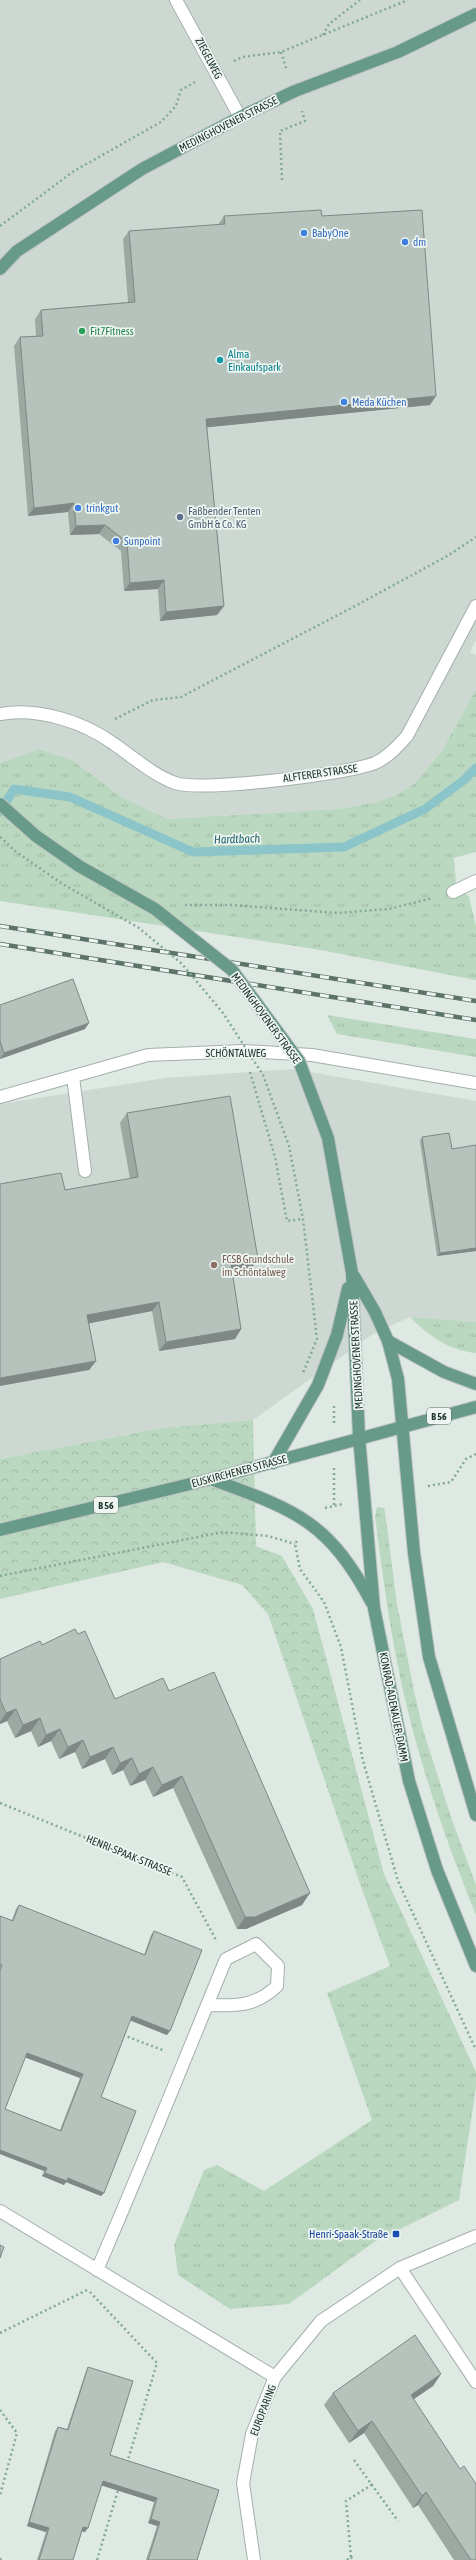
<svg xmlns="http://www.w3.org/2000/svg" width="476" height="2560" font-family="'Asap Condensed',sans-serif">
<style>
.built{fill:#cdd8d2}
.grass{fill:url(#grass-tufts)}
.forest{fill:url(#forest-crowns)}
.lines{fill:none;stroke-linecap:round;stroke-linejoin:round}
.stream{stroke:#8cc5c9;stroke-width:9}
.minor-casing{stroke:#a3b0a9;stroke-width:14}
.major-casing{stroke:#bdc3c1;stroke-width:14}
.path{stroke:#82a99a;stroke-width:2.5;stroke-dasharray:2 3;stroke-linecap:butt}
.minor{stroke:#fff;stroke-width:12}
.major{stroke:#689a89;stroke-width:12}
.rail-casing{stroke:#5c736a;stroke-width:4.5}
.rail{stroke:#eff6f2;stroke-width:3;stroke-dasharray:9;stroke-linecap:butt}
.major-bridge-casing{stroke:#bdc3c1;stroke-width:14;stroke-linecap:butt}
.path-bridge{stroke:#82a99a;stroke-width:2.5;stroke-dasharray:2 3;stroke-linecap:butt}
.major-bridge{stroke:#689a89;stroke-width:12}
.wall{fill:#9ca8a2;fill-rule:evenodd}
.shaded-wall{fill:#7f8884}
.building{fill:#b5c3bc;stroke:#7f8884;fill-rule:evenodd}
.shop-dot{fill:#3f7fe0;stroke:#eff6f2;stroke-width:1.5}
.leisure-dot{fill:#2e9e5b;stroke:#eff6f2;stroke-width:1.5}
.culture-dot{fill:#0f9aa8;stroke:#eff6f2;stroke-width:1.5}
.service-dot{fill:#5c6f8a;stroke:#eff6f2;stroke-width:1.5}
.education-dot{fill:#8d6e63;stroke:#eff6f2;stroke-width:1.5}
.transit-dot{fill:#1a4fb4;stroke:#eff6f2;stroke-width:1.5}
.labels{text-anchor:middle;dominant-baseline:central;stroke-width:3.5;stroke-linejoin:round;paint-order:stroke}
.shield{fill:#eff6f2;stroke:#60706a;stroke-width:1}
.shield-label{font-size:10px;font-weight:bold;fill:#22372f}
.street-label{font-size:11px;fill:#22372f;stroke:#eff6f2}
.shop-label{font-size:11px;fill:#366cbe;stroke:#eff6f2;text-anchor:start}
.leisure-label{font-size:11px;fill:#27864d;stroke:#eff6f2;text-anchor:start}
.culture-label{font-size:11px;fill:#0d838f;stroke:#eff6f2;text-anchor:start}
.service-label{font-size:11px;fill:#4e5e75;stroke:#eff6f2;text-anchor:start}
.education-label{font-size:11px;fill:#785e54;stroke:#eff6f2;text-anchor:start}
.transit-label{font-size:11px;fill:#164399;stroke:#eff6f2;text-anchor:end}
.water-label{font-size:12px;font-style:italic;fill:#22666c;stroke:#eff6f2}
</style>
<defs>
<pattern id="grass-tufts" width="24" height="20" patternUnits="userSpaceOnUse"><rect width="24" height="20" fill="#bad8bf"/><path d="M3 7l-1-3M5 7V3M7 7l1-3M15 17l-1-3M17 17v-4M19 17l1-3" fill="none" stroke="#a0baa4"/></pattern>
<pattern id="forest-crowns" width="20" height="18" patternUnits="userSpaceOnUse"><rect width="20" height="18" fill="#bad8bf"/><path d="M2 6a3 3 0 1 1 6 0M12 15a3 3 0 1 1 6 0" fill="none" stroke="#a0baa4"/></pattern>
</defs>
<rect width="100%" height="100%" fill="#dfe9e3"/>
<g class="built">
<polygon points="0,0 476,0 476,640 470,652 476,655 476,689 441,752 415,783 398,794 377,802 338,809 167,819 122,797 72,760 41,749 0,763"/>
<polygon points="293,1069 476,1101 476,1322 410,1317 373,1334 253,1420 161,1428 0,1459 0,1104 165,1078"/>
</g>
<g class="grass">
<polygon points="476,689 476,852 454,858 456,884 469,897 476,926 476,980 315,949 0,901 0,763 40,749 72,760 122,797 167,819 338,809 377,802 398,794 415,783 441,752"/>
<polygon points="327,1015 476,1039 476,1057 337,1034"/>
<path d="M410 1317 476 1322V1353C450 1351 427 1335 410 1317Z"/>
<path d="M377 1507 384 1508 385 1512 397 1604 414 1691 423 1730 452 1820 476 1885V1915C442 1832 413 1745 396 1657 387 1610 381 1563 375 1516Z"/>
<polygon points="384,1874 476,2072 476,2087 459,2200 374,2242 289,2304 230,2309 178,2275 174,2245 204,2170 217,2165 264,2191 372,2120 327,1993 390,1966 360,1884"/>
</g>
<polygon class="forest" points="253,1420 256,1546 282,1556 313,1609 384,1874 360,1884 268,1614 242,1585 163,1562 0,1599 0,1459 161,1428"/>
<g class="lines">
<polyline class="stream" points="0,812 14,789 70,797 193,852 344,847 425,809 464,780 476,768"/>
<defs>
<g id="minor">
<polyline points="176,0 240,117"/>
<path d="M0 714C38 707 84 722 114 744 133 757 153 775 175 783 200 792 349 774 375 763 388 757 398 746 407 736L476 606"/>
<polyline points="453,892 476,881"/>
<polyline points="73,1077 85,1171"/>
<polyline points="0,1097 148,1055 244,1051 312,1055 476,1083"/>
<polyline points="0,2211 275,2377"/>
<polyline points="400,2268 476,2382"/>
<path d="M97 2270C142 2167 183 2063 226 1959L256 1944 278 1966 277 1986C255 2007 236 2006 207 2005"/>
<polyline points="254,2560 243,2483 252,2434 275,2377 321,2321 400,2268 476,2236"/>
</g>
<g id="major">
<polyline points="0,269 17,251 142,169 240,117 295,91 398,52 476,14"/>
<polyline points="352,1273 359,1437 374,1608 409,1781 437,1870 476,1966"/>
<polyline points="354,1276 375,1312 388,1341 398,1379 414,1553 429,1657 476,1815"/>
<polyline points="388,1341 444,1372 476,1384"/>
<polyline points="273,1463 318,1385 337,1335 348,1288"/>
<path d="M211 1479C295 1510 328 1520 372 1603"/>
<polyline points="0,1530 211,1479 476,1407"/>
</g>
</defs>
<use href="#minor" class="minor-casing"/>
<use href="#major" class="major-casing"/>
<g class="path">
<polyline points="323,35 329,24 360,0"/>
<polyline points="281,52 287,71"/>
<polyline points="234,61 242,57 281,52 408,0"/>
<polyline points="282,180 280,131 305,121 302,111"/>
<polyline points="0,226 74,171 161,122 176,106 181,90 197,81"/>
<polyline points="115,719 153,700 181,697 357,605 449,555 476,537"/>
<polyline points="185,905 231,905 337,913 389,909 432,898"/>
<polyline points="250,1072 275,1157 287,1221 303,1219"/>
<polyline points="334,1423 334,1406"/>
<polyline points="428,1486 451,1482 466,1459 476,1454"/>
<polyline points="334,1505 334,1468"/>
<polyline points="325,1508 343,1504"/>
<polyline points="297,1541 295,1544 300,1569 324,1602 341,1647 363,1761 398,1881 476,2050"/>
<polyline points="0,1576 223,1532 268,1536 295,1544"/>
<polyline points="0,1803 182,1877 216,1940"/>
<polyline points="123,2035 165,2051"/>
<polyline points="90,2292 157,2363 127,2463"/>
<polyline points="0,2333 89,2289"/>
<polyline points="0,2410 17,2433 0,2495"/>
<polyline points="354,2460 398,2521"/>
<polyline points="351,2557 346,2501 373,2484"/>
<polyline points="0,2558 1,2560"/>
<polyline points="97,2560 119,2487"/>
<polyline points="347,2560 351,2557 353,2560"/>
</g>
<use href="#minor" class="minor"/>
<use href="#major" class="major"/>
<defs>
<g id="rail">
<polyline points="0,926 476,1001"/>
<polyline points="0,944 476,1020"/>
</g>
</defs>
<use href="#rail" class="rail-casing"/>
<use href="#rail" class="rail"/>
<defs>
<polyline id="major-bridge" points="0,804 36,836 79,866 155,909 232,970 299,1061 328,1138 352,1273"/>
</defs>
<use href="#major-bridge" class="major-bridge-casing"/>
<polyline class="path-bridge" points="0,837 15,851 61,883 139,928 182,964 223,1013 263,1075 289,1146 303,1219 317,1339 303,1373"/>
<use href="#major-bridge" class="major-bridge"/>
</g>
<g class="wall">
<polygon points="224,216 322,216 430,405 207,427 224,606 217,615 160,621 158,589 124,591 121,551 99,534 70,535 68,512 28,516 14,346 20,337 36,336 35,319 41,310 128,302 123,239 129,231 218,225"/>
<polygon points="0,1005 85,1029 0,1059"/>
<polygon points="127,1113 251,1269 232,1272 241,1329 235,1339 159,1351 152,1311 89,1323 96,1361 89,1370 65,1190 130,1179 120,1123"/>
<polygon points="422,1137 452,1149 476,1145 476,1253 476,1251 437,1256 420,1141"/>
<polygon points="78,1634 115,1699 169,1691 302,1905 246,1929 237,1929 173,1788 153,1797 145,1780 130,1786 123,1770 112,1775 105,1759 82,1769 75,1752 59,1759 51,1741 38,1747 31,1731 15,1738 7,1721 0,1724 0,1659 42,1645"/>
<path d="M19 1905 144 1955 151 1935 154 1931 167 2035 130 2020 101 2097V2196L66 2182 64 2185 42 2176 44 2171 0 2154V1916L12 1920 16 1909ZM25 2057 80 2078 60 2130 5 2109Z"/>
<polygon points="88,2367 110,2455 219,2490 197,2560 146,2560 157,2526 148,2523 154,2502 102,2485 85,2532 82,2531 73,2560 37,2560 46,2532 27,2526 55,2431 58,2427 67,2429 86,2371"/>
<polygon points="441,2374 433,2386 414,2399 476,2560 454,2560 418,2505 413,2508 364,2433 349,2443 324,2405 333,2393"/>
</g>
<g class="shaded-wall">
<polygon points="436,396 430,405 200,428 206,419"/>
<polygon points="74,503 68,512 28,516 34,508"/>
<polygon points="105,525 99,534 70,535 76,526"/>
<polygon points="164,580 158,589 124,591 130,583"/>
<polygon points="224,606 217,615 160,621 166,612"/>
<polygon points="89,1023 85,1029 0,1059 4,1053"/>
<polygon points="476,1248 476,1251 437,1256 440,1253"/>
<polygon points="258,1259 251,1269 224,1273 231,1264"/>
<polygon points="159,1302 152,1311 81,1325 87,1315"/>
<polygon points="241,1329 235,1339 159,1351 166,1342"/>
<polygon points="96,1361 89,1370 0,1386 0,1378"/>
<polygon points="16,1709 7,1721 0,1724 0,1722 6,1713"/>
<polygon points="40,1718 31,1731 15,1738 23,1725"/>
<polygon points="60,1729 51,1741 38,1747 46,1735"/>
<polygon points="83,1740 75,1752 59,1759 68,1747"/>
<polygon points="113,1747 105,1759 82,1769 90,1757"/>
<polygon points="132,1758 123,1770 112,1775 120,1763"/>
<polygon points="153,1767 145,1780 130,1786 139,1774"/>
<polygon points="182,1776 173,1788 153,1797 162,1785"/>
<polygon points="310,1893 302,1905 246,1929 237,1929 245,1917"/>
<polygon points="132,2016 170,2031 167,2035 129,2020"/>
<polygon points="27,2053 83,2074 80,2078 24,2057"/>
<polygon points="0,2150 47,2168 44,2171 0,2154"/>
<polygon points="45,2173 68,2178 104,2193 101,2196 66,2182 64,2185 42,2176"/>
<polygon points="441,2374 433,2386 402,2407 411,2395"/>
<polygon points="372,2421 364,2433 349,2443 358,2431"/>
<polygon points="103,2481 157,2498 154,2502 100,2485"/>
<polygon points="426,2492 418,2505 413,2508 422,2496"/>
<polygon points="151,2519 160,2522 157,2526 148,2523"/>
<polygon points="29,2522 49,2528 46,2532 27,2526"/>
<polygon points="83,2527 88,2528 85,2532 80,2531"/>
</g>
<g class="building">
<polygon points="321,210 322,216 422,210 436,396 206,419 224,606 166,612 164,580 130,583 127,542 105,525 76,526 74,503 34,508 20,337 43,336 41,310 135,302 129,231 225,224 224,216"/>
<polygon points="73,979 89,1023 4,1053 0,1041 0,1005"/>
<polygon points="230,1096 258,1259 231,1264 241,1329 166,1342 159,1302 87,1315 96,1361 0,1378 0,1184 61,1173 65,1190 138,1177 127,1113"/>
<polygon points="449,1133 452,1149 476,1145 476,1248 440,1253 422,1137"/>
<polygon points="75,1629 78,1634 85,1631 115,1699 163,1678 169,1691 214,1672 310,1893 255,1917 245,1917 182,1776 162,1785 153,1767 139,1774 132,1758 120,1763 113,1747 90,1757 83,1740 68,1747 60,1729 46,1735 40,1718 23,1725 16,1709 6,1713 0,1699 0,1659 40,1641 42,1645"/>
<path d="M19 1905 145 1955 154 1931 202 1950 170 2031 132 2016 101 2097 136 2111 104 2193 68 2178 67 2181 45 2173 47 2168 0 2150V1970L2 1965 0 1964V1916L13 1921ZM27 2053 83 2074 61 2131 5 2109Z"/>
<polygon points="0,2245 4,2247 0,2258"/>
<polygon points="415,2335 441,2374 411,2395 460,2469 464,2466 476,2484 476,2560 471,2560 426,2492 422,2496 372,2421 358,2431 333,2393"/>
<polygon points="88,2367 133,2381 110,2455 219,2490 197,2560 148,2560 160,2522 151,2519 157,2498 103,2481 88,2528 83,2527 73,2560 39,2560 49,2528 29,2522 58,2427 68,2430"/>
</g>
<g class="shop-dot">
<circle cx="304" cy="233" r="4"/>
<circle cx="405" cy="242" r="4"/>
<circle cx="344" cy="402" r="4"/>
<circle cx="78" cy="508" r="4"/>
<circle cx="116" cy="541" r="4"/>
</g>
<circle class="leisure-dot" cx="82" cy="331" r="4"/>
<circle class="culture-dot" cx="220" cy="360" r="4"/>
<circle class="service-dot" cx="180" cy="517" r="4"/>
<circle class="education-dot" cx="214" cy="1265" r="4"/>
<rect class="transit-dot" x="392" y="2230" width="8" height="8" rx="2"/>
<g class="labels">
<g class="shield">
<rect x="427" y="1408" width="24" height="16" rx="3"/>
<rect x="94" y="1497" width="24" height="16" rx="3"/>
</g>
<g class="shield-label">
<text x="439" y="1416">B 56</text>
<text x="106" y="1505">B 56</text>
</g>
<g class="street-label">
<text transform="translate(209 58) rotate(62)">ZIEGELWEG</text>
<text transform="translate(228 124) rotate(-27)">MEDINGHOVENER STRASSE</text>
<text transform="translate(320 773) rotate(-8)">ALFTERER STRASSE</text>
<text transform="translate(266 1018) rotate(54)">MEDINGHOVENER STRASSE</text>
<text x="236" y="1053">SCHÖNTALWEG</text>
<text transform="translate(356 1355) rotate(-93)">MEDINGHOVENER STRASSE</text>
<text transform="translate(239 1471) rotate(-15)">EUSKIRCHENER STRASSE</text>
<text transform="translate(394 1707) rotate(79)">KONRAD-ADENAUER-DAMM</text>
<text transform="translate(129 1855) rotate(22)">HENRI-SPAAK-STRASSE</text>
<text transform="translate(263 2410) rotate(-69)">EUROPARING</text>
</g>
<g class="shop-label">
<text x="312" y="233">BabyOne</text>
<text x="413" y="242">dm</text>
<text x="352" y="402">Meda Küchen</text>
<text x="86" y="508">trinkgut</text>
<text x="124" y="541">Sunpoint</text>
</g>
<g class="leisure-label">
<text x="90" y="331">Fit7Fitness</text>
</g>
<g class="culture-label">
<text x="228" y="354">Alma<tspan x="228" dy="13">Einkaufspark</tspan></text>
</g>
<g class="service-label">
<text x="188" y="511">Faßbender Tenten<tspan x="188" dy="13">GmbH &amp; Co. KG</tspan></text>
</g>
<g class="education-label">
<text x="222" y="1259">FCSB Grundschule<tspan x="222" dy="13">im Schöntalweg</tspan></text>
</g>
<g class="transit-label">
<text x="388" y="2234">Henri-Spaak-Straße</text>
</g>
<g class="water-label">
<text transform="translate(237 839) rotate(-2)">Hardtbach</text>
</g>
</g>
</svg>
